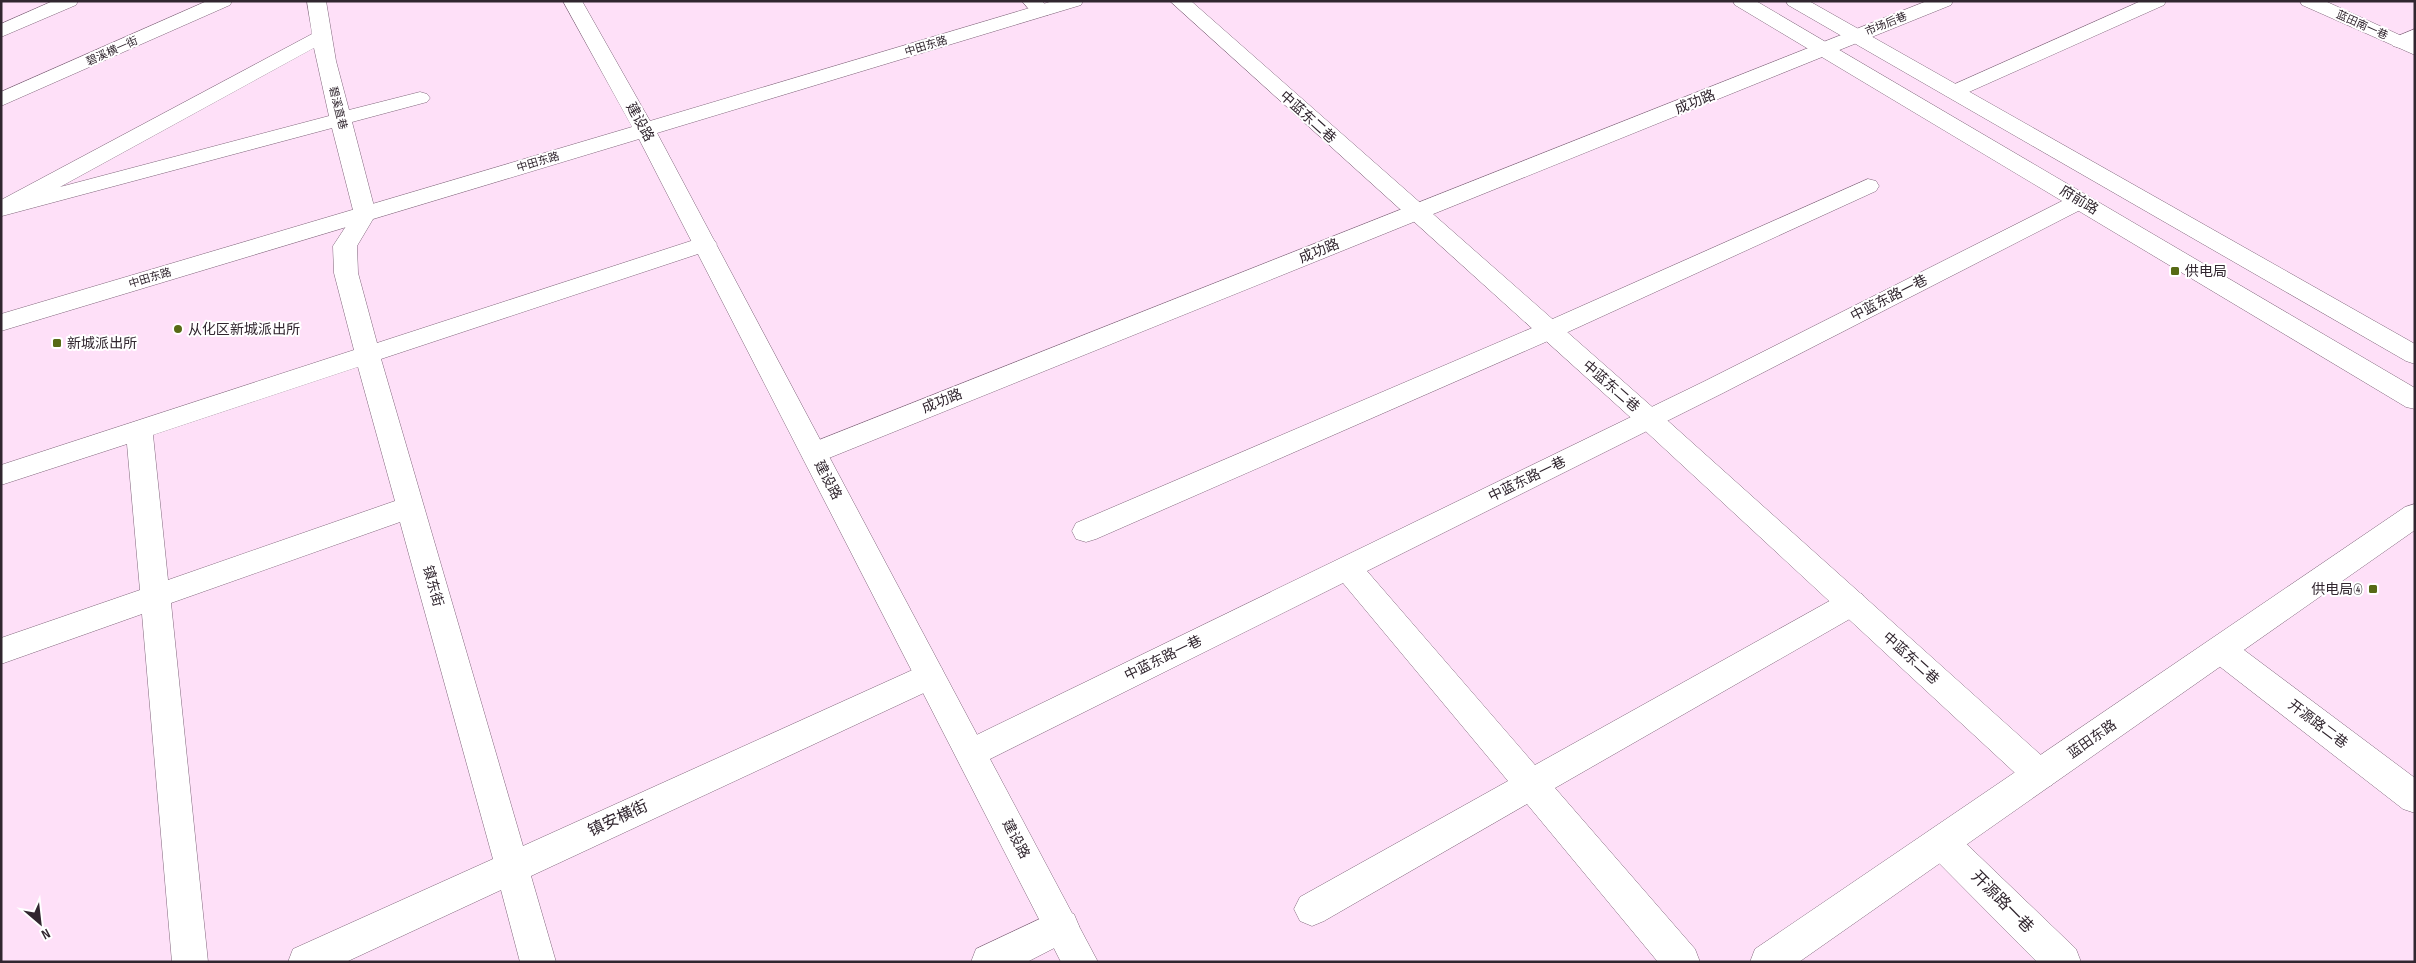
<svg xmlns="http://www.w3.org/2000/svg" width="2416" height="963" font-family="'Sofia Sans Condensed','Noto Sans SC',sans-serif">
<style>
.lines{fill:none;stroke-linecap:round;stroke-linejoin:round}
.lane-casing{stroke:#81677c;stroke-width:1}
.street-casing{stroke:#81677c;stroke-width:1}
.secondary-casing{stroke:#81677c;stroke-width:1}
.lane{fill:#fff;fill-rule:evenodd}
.street{fill:#fff;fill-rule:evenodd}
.secondary{fill:#fff;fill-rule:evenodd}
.poi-dot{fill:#576a15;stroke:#fff;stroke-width:2}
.labels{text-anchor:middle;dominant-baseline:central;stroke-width:4;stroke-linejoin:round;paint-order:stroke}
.far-street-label{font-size:11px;fill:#31262f;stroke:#fff}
.street-label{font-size:14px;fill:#31262f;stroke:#fff}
.poi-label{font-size:14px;fill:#31262f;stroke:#fff;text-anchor:start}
.near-street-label{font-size:16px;fill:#31262f;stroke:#fff}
</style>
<rect width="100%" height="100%" fill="#fee0f8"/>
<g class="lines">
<defs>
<g id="lane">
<polygon points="53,1 78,1 76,5 1,37 1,24"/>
<polygon points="207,1 232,1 230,5 1,106 1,92"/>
<path d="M307 1H326L336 61 349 110 420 92 427 94 430 98 427 102 352 122 376 214 357 246 358 273 377 343 697 239 705 237 713 239 717 244 713 249 381 359 523 846 919 667 930 663 941 667 945 676 941 685 531 876 556 962H520L501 890 346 962H288L293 949 493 859 400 522 171 603 208 962H172L142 614 1 664V638L140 590 127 444 1 485V465L354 350 334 273 333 246 354 214 332 128 2 216 1 200 312 34ZM314 48 329 116 60 187ZM358 367 395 501 168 580 153 435Z"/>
<polygon points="1022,1 1042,1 1051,11 1048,15 1034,15"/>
<polygon points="1927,1 1953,1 1951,5 824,460 814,463 804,460 801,453 804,446"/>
<polygon points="2141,1 2166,1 2164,5 1960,96 1953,98 1946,96 1943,92 1946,88"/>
<polygon points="2415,29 2415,43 2400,48 2393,46 2390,42 2393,38"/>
<polygon points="1868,179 1876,181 1879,186 1876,191 1557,337 1096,539 1086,542 1076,539 1072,531 1076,523 1539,325"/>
<polygon points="2080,194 2088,196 2091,201 2088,206 1723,393 1367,571 1535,765 1842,594 1852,591 1862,594 1867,603 1862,612 1555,788 1695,949 1700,962 1658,962 1527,804 1324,921 1312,926 1300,921 1294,909 1300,897 1508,781 1343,583 982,763 971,767 960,763 955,753 960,743 1705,381 2072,196"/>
<polygon points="2221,637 2232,641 2415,778 2415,813 2403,809 2210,659 2206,650 2210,641"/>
<polygon points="1941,826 1953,831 2076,949 2081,962 2037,962 1929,853 1924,842 1929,831"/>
<polygon points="1061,909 1074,914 1079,926 1074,938 1027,962 971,962 976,949"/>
</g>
<g id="street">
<polygon points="1170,1 1191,1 1658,412 2052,765 2056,775 2052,785 2040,790 2028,785 1640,426"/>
<polygon points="2300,1 2325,1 2415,42 2415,55 2302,5"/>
</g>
<g id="secondary">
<polygon points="563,1 582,1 650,121 1053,1 1083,1 1081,5 657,133 1098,962 1061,962 639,139 1,331 1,314 632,127"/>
<polygon points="1733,1 1756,1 2415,388 2415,409 2406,407 1735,5"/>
<polygon points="1786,1 1809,1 2415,344 2415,364 2406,361 1788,5"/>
<polygon points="2415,504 2415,530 1799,962 1750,962 1755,949 2405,507"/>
</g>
</defs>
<use href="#lane" class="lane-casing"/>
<use href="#street" class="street-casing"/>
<use href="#secondary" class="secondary-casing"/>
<use href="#lane" class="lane"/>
<use href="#street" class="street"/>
<use href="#secondary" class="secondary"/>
</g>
<g class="poi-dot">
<rect x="2170" y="266" width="10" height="10" rx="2.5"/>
<circle cx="178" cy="329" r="5"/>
<rect x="52" y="338" width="10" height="10" rx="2.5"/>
<rect x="2368" y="584" width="10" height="10" rx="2.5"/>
</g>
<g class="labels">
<g class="far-street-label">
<text transform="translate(1886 24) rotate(-22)">市场后巷</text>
<text transform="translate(2362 25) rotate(24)">蓝田南一巷</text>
<text transform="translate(926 46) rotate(-17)">中田东路</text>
<text transform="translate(112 51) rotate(-24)">碧溪横一街</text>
<text transform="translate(338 108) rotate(76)">碧溪直巷</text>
<text transform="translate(538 162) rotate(-17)">中田东路</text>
<text transform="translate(150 278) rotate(-17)">中田东路</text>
</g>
<g class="street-label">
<text transform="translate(1695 102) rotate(-22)">成功路</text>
<text transform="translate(1308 117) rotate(42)">中蓝东二巷</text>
<text transform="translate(640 122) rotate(61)">建设路</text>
<text transform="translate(2079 200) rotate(31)">府前路</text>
<text transform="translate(1319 251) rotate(-22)">成功路</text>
<text transform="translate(1889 298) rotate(-27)">中蓝东路一巷</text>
<text transform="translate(1611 386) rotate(41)">中蓝东二巷</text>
<text transform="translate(942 401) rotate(-22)">成功路</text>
<text transform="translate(1527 479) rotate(-26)">中蓝东路一巷</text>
<text transform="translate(828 480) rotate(62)">建设路</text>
<text transform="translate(433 586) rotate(74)">镇东街</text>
<text transform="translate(1163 658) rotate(-26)">中蓝东路一巷</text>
<text transform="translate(1911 658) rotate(42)">中蓝东二巷</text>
<text transform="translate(2318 724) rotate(37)">开源路二巷</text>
<text transform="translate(2092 739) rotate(-35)">蓝田东路</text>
<text transform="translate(1016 839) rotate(62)">建设路</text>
</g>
<g class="poi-label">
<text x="2185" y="271">供电局</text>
<text x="188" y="329">从化区新城派出所</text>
<text x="67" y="343">新城派出所</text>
<text x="2363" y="589" text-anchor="end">供电局④</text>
</g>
<g class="near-street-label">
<text transform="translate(618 819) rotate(-25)">镇安横街</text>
<text transform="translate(2002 902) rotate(45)">开源路一巷</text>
</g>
</g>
<rect width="2416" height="963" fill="none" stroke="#31262f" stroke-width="5"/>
<g transform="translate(40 923) rotate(152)" stroke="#ffffff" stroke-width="4" paint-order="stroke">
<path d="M0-4L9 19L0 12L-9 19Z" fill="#31262f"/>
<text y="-8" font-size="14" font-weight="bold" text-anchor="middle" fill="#31262f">N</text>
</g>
</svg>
